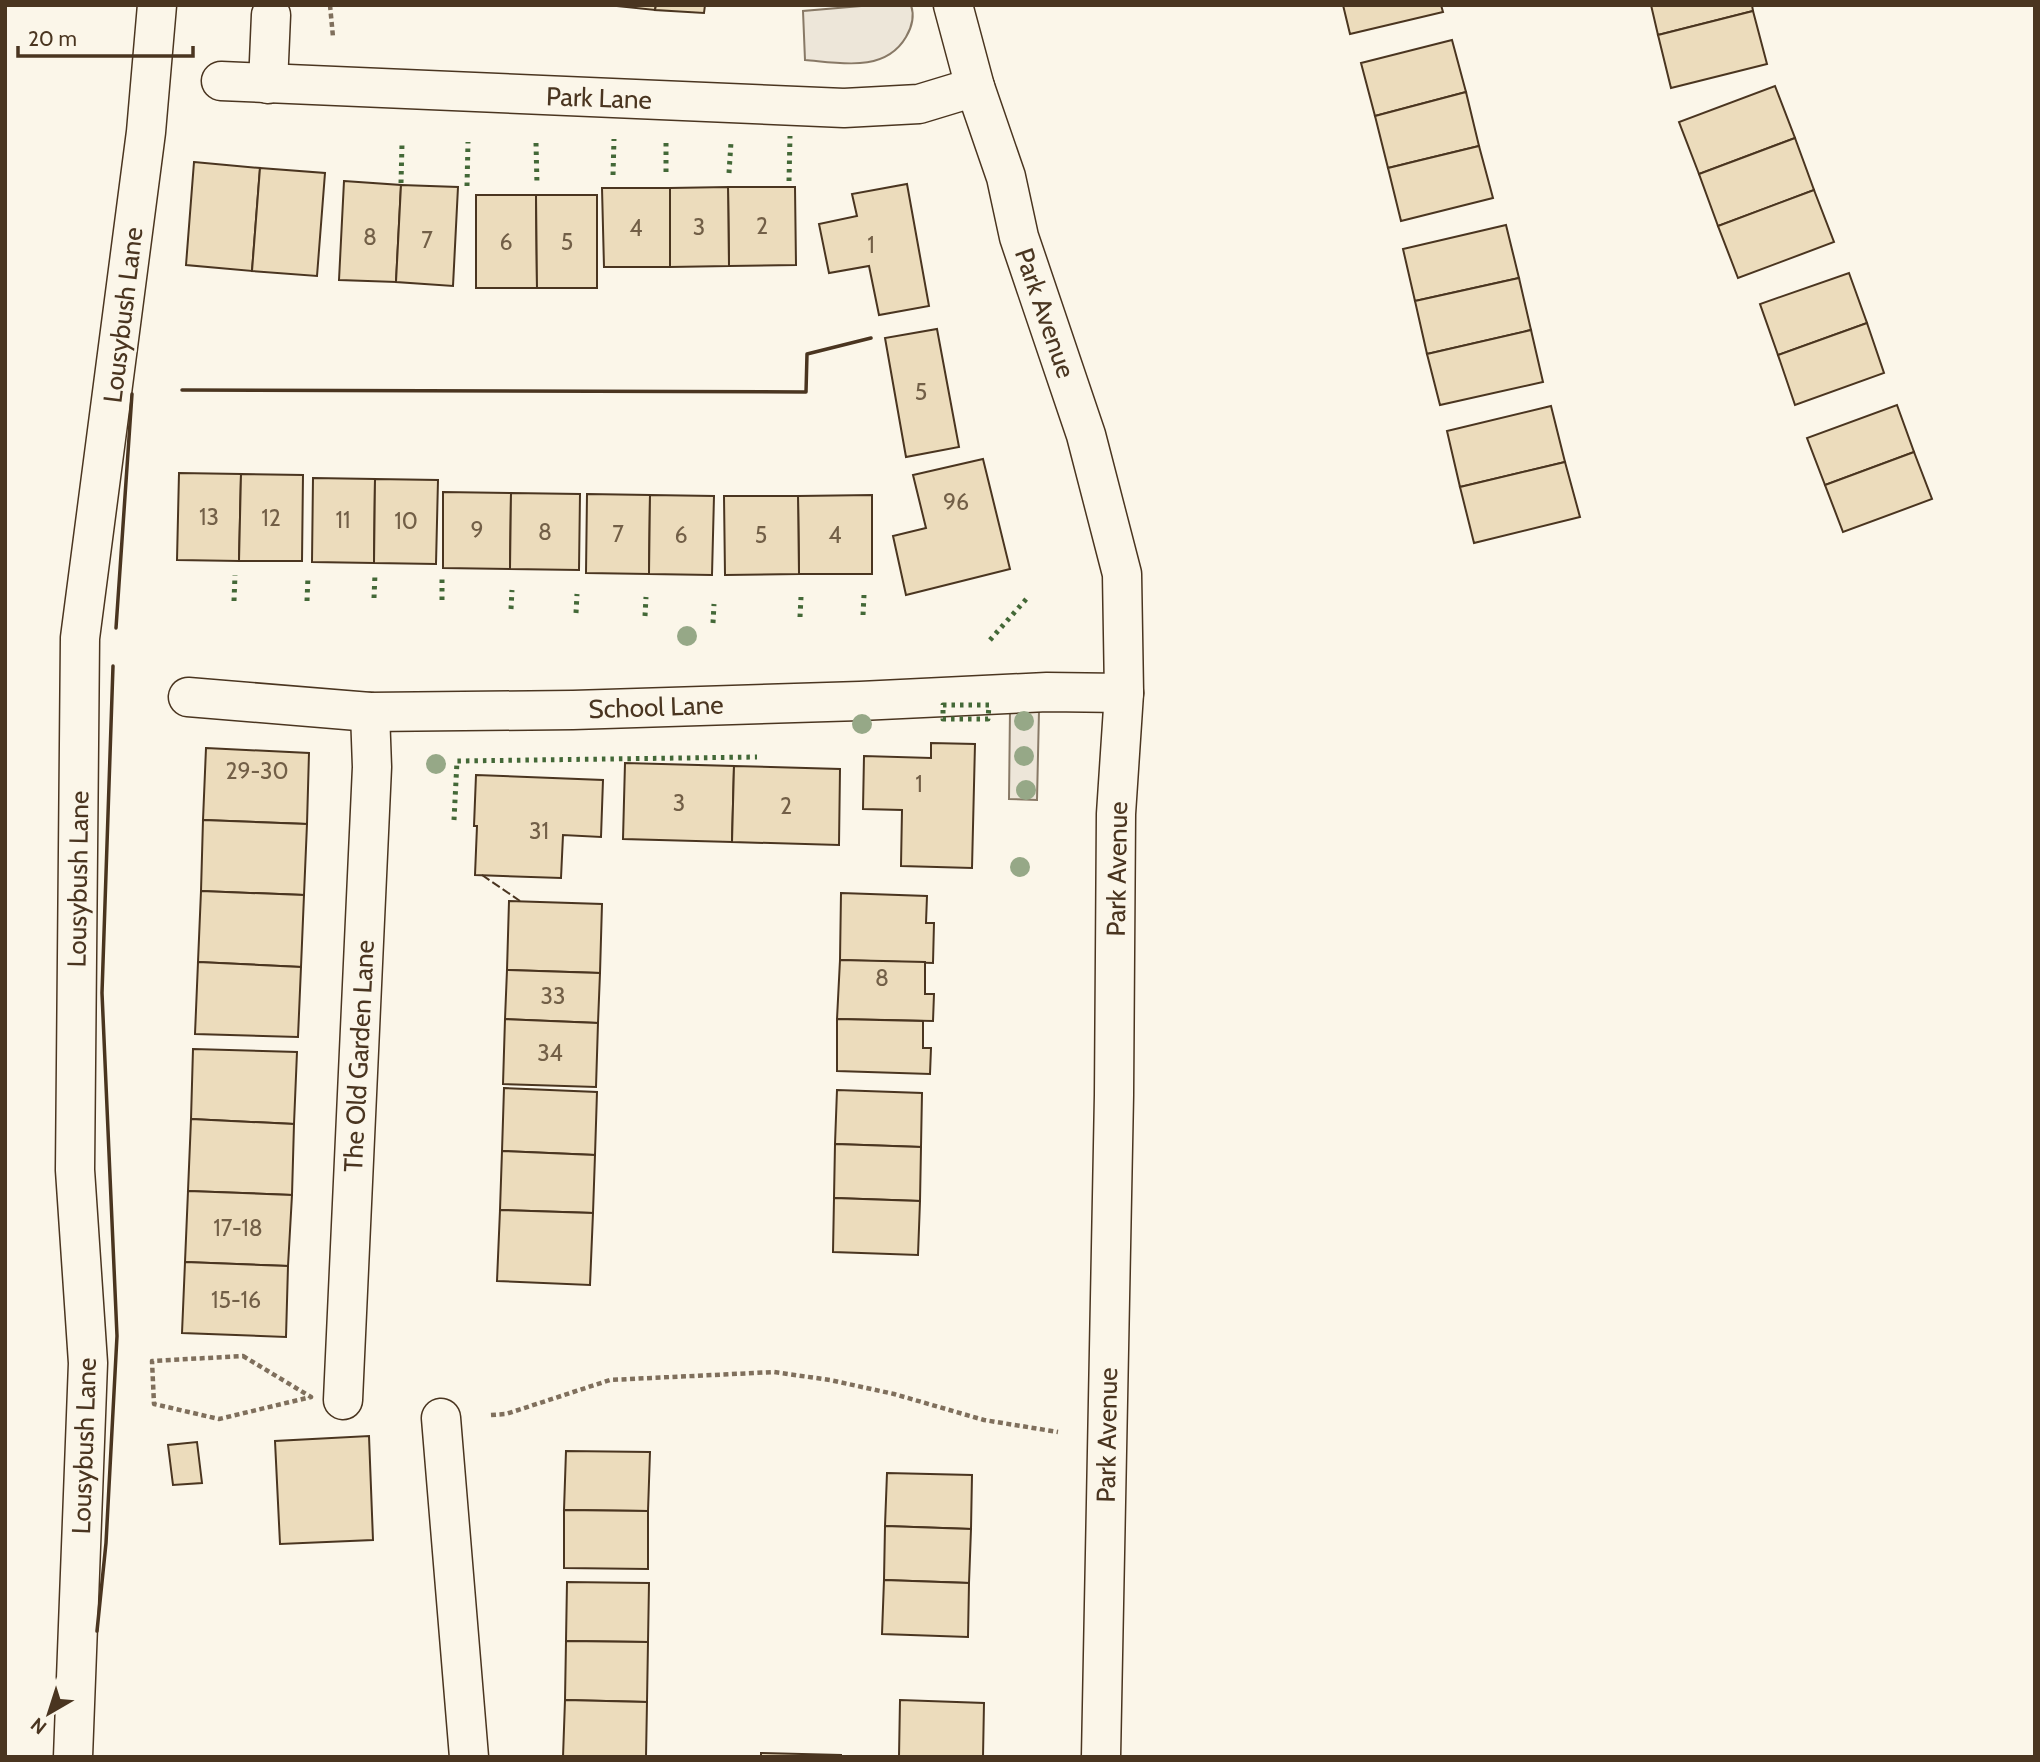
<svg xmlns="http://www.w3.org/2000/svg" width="2040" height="1762" font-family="Cabin,sans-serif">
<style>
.green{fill:#ede6d9;stroke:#887966;stroke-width:2}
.building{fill:#ecdcbc;stroke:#4a3520;stroke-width:2}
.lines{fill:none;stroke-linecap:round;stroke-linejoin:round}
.minor-casing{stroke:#4a3520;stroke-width:41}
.path{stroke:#7f6f5c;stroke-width:4.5;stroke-dasharray:5 3.5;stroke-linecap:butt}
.minor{stroke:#fbf6e9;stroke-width:38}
.hedge{stroke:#436837;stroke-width:5;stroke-dasharray:3.5 5;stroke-linecap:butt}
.fence{stroke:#4a3520;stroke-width:2;stroke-dasharray:9 3.5;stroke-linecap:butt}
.wall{stroke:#4a3520;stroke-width:3.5}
.tree{fill:#96a887}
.labels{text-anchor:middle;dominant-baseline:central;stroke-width:5;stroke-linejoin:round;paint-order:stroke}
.number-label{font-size:23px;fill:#725f47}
.street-label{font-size:26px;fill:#4a3520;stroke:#fbf6e9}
</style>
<rect width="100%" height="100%" fill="#fbf6e9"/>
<g class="green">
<path d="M873 5H911C915 17 912 27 906 37 885 73 840 63 805 60L803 11Z"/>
<polygon points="1010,710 1039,711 1037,800 1009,799"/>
</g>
<g class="building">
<polygon points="607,5 656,5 655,10"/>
<polygon points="656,5 705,5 704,13 655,10"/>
<polygon points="1343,5 1441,5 1443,12 1350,34"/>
<polygon points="1651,5 1752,5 1753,11 1658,35"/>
<polygon points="1753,11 1767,64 1671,88 1658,35"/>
<polygon points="1452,40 1466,92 1375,116 1361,63"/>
<polygon points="1775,86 1795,138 1699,174 1679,122"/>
<polygon points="1466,92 1479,146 1388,168 1375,116"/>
<polygon points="1795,138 1814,190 1718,226 1699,174"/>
<polygon points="1479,146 1493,198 1401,221 1388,168"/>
<polygon points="194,162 260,168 252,271 186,265"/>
<polygon points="260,168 325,173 317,276 252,271"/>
<polygon points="344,181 401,185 396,282 339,280"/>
<polygon points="907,184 929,306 879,315 869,266 829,273 819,224 857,216 852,194"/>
<polygon points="401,185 458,187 453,286 396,282"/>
<polygon points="728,187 795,187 796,265 729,266"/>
<polygon points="728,187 729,266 670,267 670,188"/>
<polygon points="602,188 670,188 670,267 604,267"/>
<polygon points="1814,190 1834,242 1738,278 1718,226"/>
<polygon points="476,195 536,195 537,288 476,288"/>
<polygon points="536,195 597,195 597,288 537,288"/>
<polygon points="1506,225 1519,278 1415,301 1403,249"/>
<polygon points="1849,273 1867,323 1778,355 1760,304"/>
<polygon points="1519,278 1531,330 1427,354 1415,301"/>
<polygon points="1867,323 1884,373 1795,405 1778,355"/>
<polygon points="937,329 959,447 906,457 885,338"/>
<polygon points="1531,330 1543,382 1440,405 1427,354"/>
<polygon points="1897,405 1914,452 1825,485 1807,438"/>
<polygon points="1551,406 1565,462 1460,487 1447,431"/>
<polygon points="1914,452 1932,499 1843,532 1825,485"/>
<polygon points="983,459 1010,569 906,595 893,536 926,528 913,475"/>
<polygon points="1565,462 1580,517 1474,543 1460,487"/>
<polygon points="179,473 241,474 239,561 177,560"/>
<polygon points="241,474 303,475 302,561 239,561"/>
<polygon points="313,478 375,479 374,563 312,562"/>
<polygon points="375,479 438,480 436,564 374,563"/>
<polygon points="443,492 511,493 510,569 443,568"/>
<polygon points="511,493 580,494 579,570 510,569"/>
<polygon points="587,494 650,495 649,574 586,573"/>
<polygon points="650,495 714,496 712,575 649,574"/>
<polygon points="872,495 872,574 799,574 798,496"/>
<polygon points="724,496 798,496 799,574 725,575"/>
<polygon points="931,743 975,744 972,868 901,866 902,810 863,809 864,756 931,758"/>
<polygon points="206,748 309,753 307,824 203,820"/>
<polygon points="625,763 734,766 732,842 623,839"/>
<polygon points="734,766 840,769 839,845 732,842"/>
<polygon points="476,775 603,780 601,837 563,835 561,878 475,875 477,826 474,826"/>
<polygon points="203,820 307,824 304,895 201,891"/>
<polygon points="201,891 304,895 301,967 198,962"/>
<polygon points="841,893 927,896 926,923 934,923 933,963 840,960"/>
<polygon points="509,901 602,904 600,973 507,970"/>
<polygon points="840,960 925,962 925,994 934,994 933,1021 837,1019"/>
<polygon points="198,962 301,967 298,1037 195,1034"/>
<polygon points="507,970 600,973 598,1023 505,1019"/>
<polygon points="505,1019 598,1023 596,1087 503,1084"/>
<polygon points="837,1019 923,1021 923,1048 931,1048 930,1074 837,1071"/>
<polygon points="193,1049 297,1052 294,1124 191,1119"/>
<polygon points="504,1088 597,1092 595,1155 502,1151"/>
<polygon points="837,1090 922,1093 921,1147 835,1144"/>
<polygon points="191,1119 294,1124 292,1195 188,1191"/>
<polygon points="835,1144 921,1147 920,1201 834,1198"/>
<polygon points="502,1151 595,1155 593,1213 500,1210"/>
<polygon points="188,1191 292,1195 288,1266 185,1262"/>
<polygon points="834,1198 920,1201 918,1255 833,1252"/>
<polygon points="500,1210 593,1213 590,1285 497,1281"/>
<polygon points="185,1262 288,1266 286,1337 182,1333"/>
<polygon points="369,1436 373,1540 280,1544 275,1441"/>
<polygon points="197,1442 202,1483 173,1485 168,1445"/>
<polygon points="566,1451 650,1452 648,1511 564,1510"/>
<polygon points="887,1473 972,1475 971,1529 885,1526"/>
<polygon points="564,1510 648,1511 648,1569 564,1568"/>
<polygon points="885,1526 971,1529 969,1583 884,1580"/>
<polygon points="884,1580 969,1583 968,1637 882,1634"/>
<polygon points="567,1582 649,1583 648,1642 566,1641"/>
<polygon points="566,1641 648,1642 647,1702 565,1700"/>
<polygon points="565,1700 647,1702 646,1757 563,1757"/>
<polygon points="900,1700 984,1703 983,1757 899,1757"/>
<polygon points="761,1753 841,1755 841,1757 761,1757"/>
</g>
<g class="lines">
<defs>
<g id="minor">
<polyline points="953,5 975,87 1006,177 1019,237 1086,435 1122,574 1124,693 1116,814 1114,1095 1101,1757"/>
<polyline points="221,81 844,108 919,104 975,87"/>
<polyline points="268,84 271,15"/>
<polyline points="188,697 370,712 573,710 860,701 1047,692 1124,693"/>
<polyline points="343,1400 372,767 370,712"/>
<polyline points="441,1418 469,1757"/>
<polyline points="73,1757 88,1363 75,1170 80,638 146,132 157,5"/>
</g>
</defs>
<use href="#minor" class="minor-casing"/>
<g class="path">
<polyline points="330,5 333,37"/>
<polygon points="243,1356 311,1397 219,1419 154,1404 152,1361"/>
<polyline points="491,1415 506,1414 610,1380 774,1372 830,1380 894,1394 984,1420 1058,1432"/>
</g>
<use href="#minor" class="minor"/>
<g class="hedge">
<polyline points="536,143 537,185"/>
<polyline points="666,172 666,140"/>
<polyline points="729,173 731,142"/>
<polyline points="613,175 614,139"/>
<polyline points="789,181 790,136"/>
<polyline points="401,183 402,144"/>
<polyline points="467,186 468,142"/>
<polyline points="374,598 375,574"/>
<polyline points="442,600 442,576"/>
<polyline points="234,601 235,575"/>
<polyline points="307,601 308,576"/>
<polyline points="511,609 512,590"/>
<polyline points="576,613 577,594"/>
<polyline points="863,615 864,595"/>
<polyline points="645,616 646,597"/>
<polyline points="800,617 801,597"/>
<polyline points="713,623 714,604"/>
<polyline points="990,640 1029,596"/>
<polygon points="943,705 989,705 988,719 943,719"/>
<polyline points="454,820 457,761 757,757"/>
</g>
<polyline class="fence" points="482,875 520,901"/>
<g class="wall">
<polyline points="182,390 806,392 807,354 871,338"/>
<polyline points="116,628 132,394"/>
<polyline points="97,1631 106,1543 117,1336 102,993 113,666"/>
</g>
</g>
<g class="tree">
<circle cx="687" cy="636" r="10"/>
<circle cx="1024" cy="721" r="10"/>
<circle cx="862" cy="724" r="10"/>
<circle cx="1024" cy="756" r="10"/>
<circle cx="436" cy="764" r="10"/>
<circle cx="1026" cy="790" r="10"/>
<circle cx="1020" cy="867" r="10"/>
</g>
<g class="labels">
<g class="number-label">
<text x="762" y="226">2</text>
<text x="699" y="227">3</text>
<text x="636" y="228">4</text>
<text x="370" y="237">8</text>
<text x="427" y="240">7</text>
<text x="506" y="242">6</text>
<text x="567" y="242">5</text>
<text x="871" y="245">1</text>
<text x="921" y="392">5</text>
<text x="956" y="502">96</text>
<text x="209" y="517">13</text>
<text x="271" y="518">12</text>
<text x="343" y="520">11</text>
<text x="406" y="521">10</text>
<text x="477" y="530">9</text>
<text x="545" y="532">8</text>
<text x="618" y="534">7</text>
<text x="681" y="535">6</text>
<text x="761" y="535">5</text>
<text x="835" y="535">4</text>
<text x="257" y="771">29-30</text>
<text x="919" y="784">1</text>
<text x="679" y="803">3</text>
<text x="786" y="806">2</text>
<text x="539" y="831">31</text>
<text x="882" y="978">8</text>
<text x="553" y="996">33</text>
<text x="550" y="1053">34</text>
<text x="238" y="1228">17-18</text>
<text x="236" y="1300">15-16</text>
</g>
<g class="street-label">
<text transform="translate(599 98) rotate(2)">Park Lane</text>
<text transform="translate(1045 313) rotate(71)">Park Avenue</text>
<text transform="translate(123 315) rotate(-83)">Lousybush Lane</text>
<text transform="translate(656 707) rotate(-2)">School Lane</text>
<text transform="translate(1117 869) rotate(-89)">Park Avenue</text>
<text transform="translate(78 879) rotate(-89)">Lousybush Lane</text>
<text transform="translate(359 1056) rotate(-87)">The Old Garden Lane</text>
<text transform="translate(1107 1435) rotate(-89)">Park Avenue</text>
<text transform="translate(84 1446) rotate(-88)">Lousybush Lane</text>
</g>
</g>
<rect width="2040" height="1762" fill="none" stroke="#4a3520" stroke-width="14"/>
<g transform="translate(49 1713) rotate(219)" stroke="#fbf6e9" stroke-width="5" paint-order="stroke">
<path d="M0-5L12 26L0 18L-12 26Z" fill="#4a3520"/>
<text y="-10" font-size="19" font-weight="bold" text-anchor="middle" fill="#4a3520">N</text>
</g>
<path d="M18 46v10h175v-10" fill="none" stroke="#4a3520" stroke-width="3.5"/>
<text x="28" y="46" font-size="21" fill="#4a3520" stroke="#fbf6e9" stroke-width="5" paint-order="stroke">20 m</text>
</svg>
